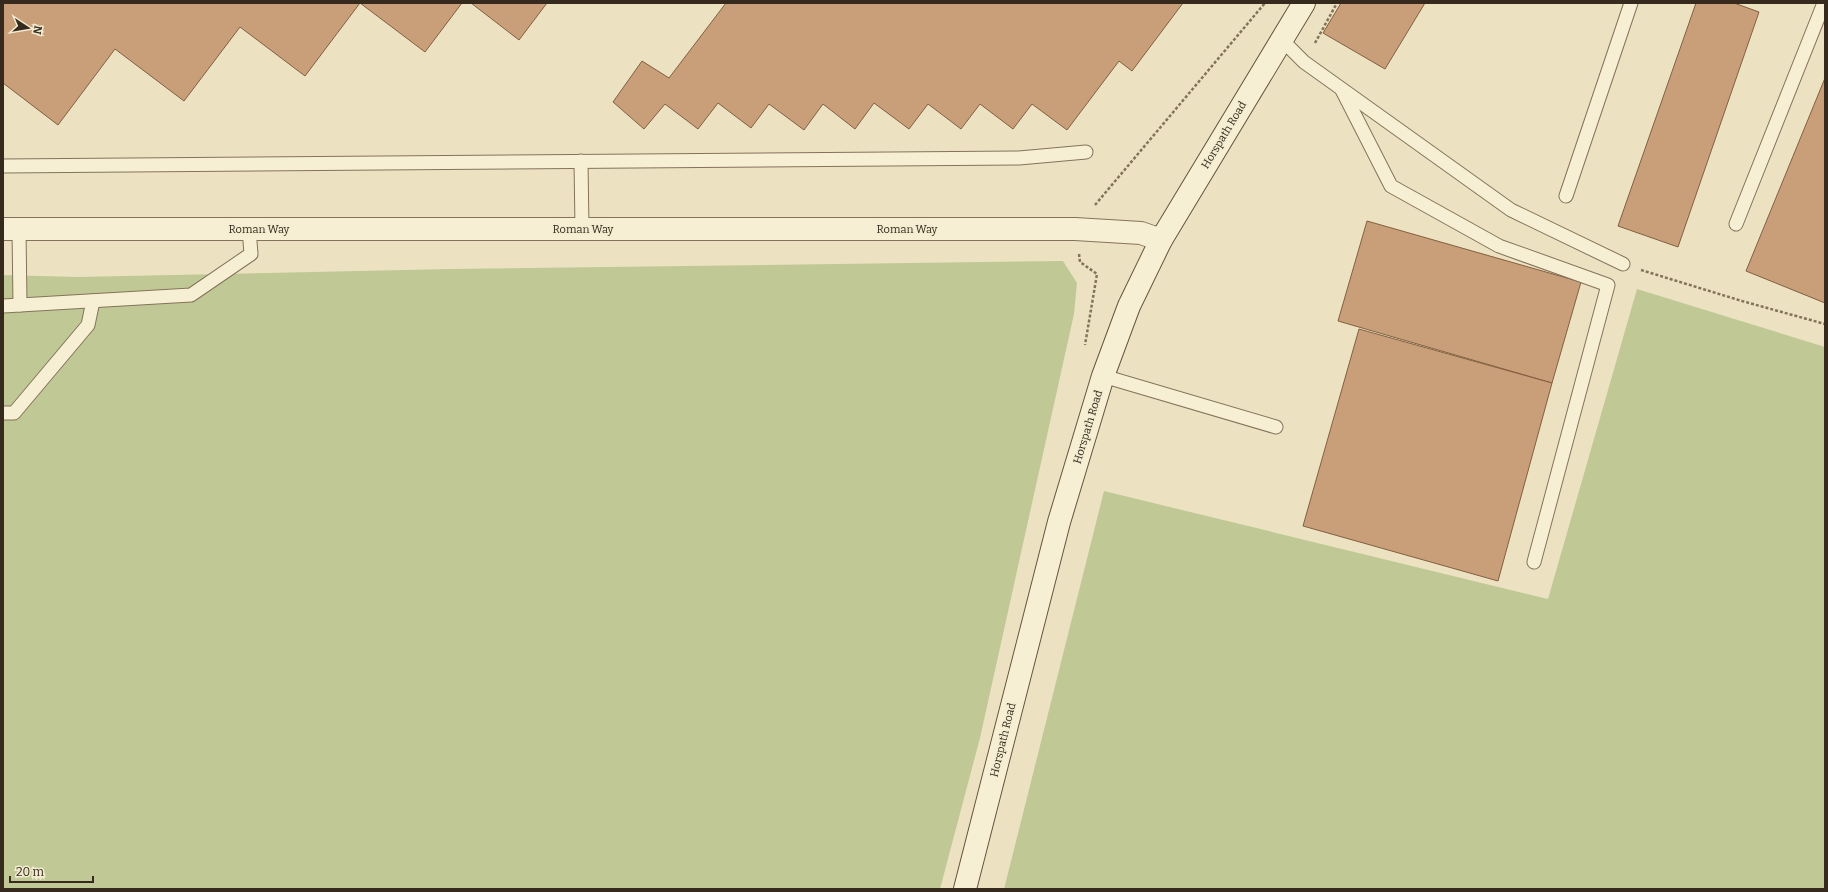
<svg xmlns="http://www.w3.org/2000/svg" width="1828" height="892" font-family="Bitter,serif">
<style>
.green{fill:#c0c996}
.building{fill:#c89f79;stroke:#825f41}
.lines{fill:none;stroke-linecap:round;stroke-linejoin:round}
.lane-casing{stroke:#84735a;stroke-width:15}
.street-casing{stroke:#84735a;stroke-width:24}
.secondary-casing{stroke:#66543d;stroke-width:24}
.path{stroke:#84735a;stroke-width:2.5;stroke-dasharray:3 2;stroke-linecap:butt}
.lane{stroke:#f7efd4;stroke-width:13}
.street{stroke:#f7efd4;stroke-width:22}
.secondary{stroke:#f7efd4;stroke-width:22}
.labels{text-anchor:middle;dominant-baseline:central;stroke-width:3;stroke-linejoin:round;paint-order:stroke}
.street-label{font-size:11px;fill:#352a1d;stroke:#f3ecd0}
</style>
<rect width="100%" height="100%" fill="#ece2c1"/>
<g class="green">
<polygon points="1063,261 1077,283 1074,314 980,738 940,889 3,889 3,275 77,277 450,269"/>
<polygon points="1637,289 1825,347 1825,889 1004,889 1104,491 1548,599"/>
</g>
<g class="building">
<polygon points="3,3 462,3 425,52 360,3 305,76 240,27 184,101 115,49 58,125 3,83"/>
<polygon points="471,3 547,3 519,40"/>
<polygon points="726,3 1183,3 1132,71 1119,61 1067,130 1032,104 1013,129 980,104 961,129 928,104 909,129 874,103 855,129 823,104 804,130 769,104 751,128 718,103 698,129 665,104 644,129 613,102 642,61 669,78"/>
<polygon points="1341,3 1425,3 1385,69 1323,33"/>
<polygon points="1696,3 1734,3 1759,12 1678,247 1618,226"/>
<polygon points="1825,78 1825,303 1746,271"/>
<polygon points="1367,221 1581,282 1552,383 1338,321"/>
<polygon points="1359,329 1552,383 1498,581 1303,526"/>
</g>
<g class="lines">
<defs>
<g id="lane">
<polyline points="1281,39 1304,62 1511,210 1623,264"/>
<polyline points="1342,90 1391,186 1499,246 1608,285 1534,562"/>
<polyline points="581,161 582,229"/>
<polyline points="3,166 1019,158 1086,152"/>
<polyline points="1566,196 1631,3"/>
<polyline points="1736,224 1824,3"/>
<polyline points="19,229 20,305"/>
<polyline points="3,306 191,295 251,254 249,229"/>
<polyline points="1103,376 1276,427"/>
<polyline points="3,413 14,413 88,325 93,301"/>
</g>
<polyline id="street" points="3,229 1075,229 1141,233 1161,240"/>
<polyline id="secondary" points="965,889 1059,522 1103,376 1129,306 1161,240 1304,3"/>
</defs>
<use href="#lane" class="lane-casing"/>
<use href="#street" class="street-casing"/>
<use href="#secondary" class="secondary-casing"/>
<g class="path">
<polyline points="1315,43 1337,3"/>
<polyline points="1095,205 1265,3"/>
<polyline points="1079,254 1080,262 1097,274 1085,345"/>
<polyline points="1641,270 1742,301 1825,324"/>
</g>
<use href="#lane" class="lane"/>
<use href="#street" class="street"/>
<use href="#secondary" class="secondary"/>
</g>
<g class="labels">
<g class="street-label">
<text transform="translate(1224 135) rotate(-59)">Horspath Road</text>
<text x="259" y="229">Roman Way</text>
<text x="583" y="229">Roman Way</text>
<text x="907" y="229">Roman Way</text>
<text transform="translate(1088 427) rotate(-73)">Horspath Road</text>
<text transform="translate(1003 740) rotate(-76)">Horspath Road</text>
</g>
</g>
<rect width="1828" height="892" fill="none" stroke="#352a1d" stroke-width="8"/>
<g transform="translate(28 28) rotate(102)" stroke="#f3ecd0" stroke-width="3" paint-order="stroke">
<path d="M0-3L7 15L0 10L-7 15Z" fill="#352a1d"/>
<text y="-6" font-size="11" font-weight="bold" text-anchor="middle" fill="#352a1d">N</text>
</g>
<path d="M10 876v6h83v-6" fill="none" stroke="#352a1d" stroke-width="2"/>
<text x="16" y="876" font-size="12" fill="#352a1d" stroke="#f3ecd0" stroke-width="3" paint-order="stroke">20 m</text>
</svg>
